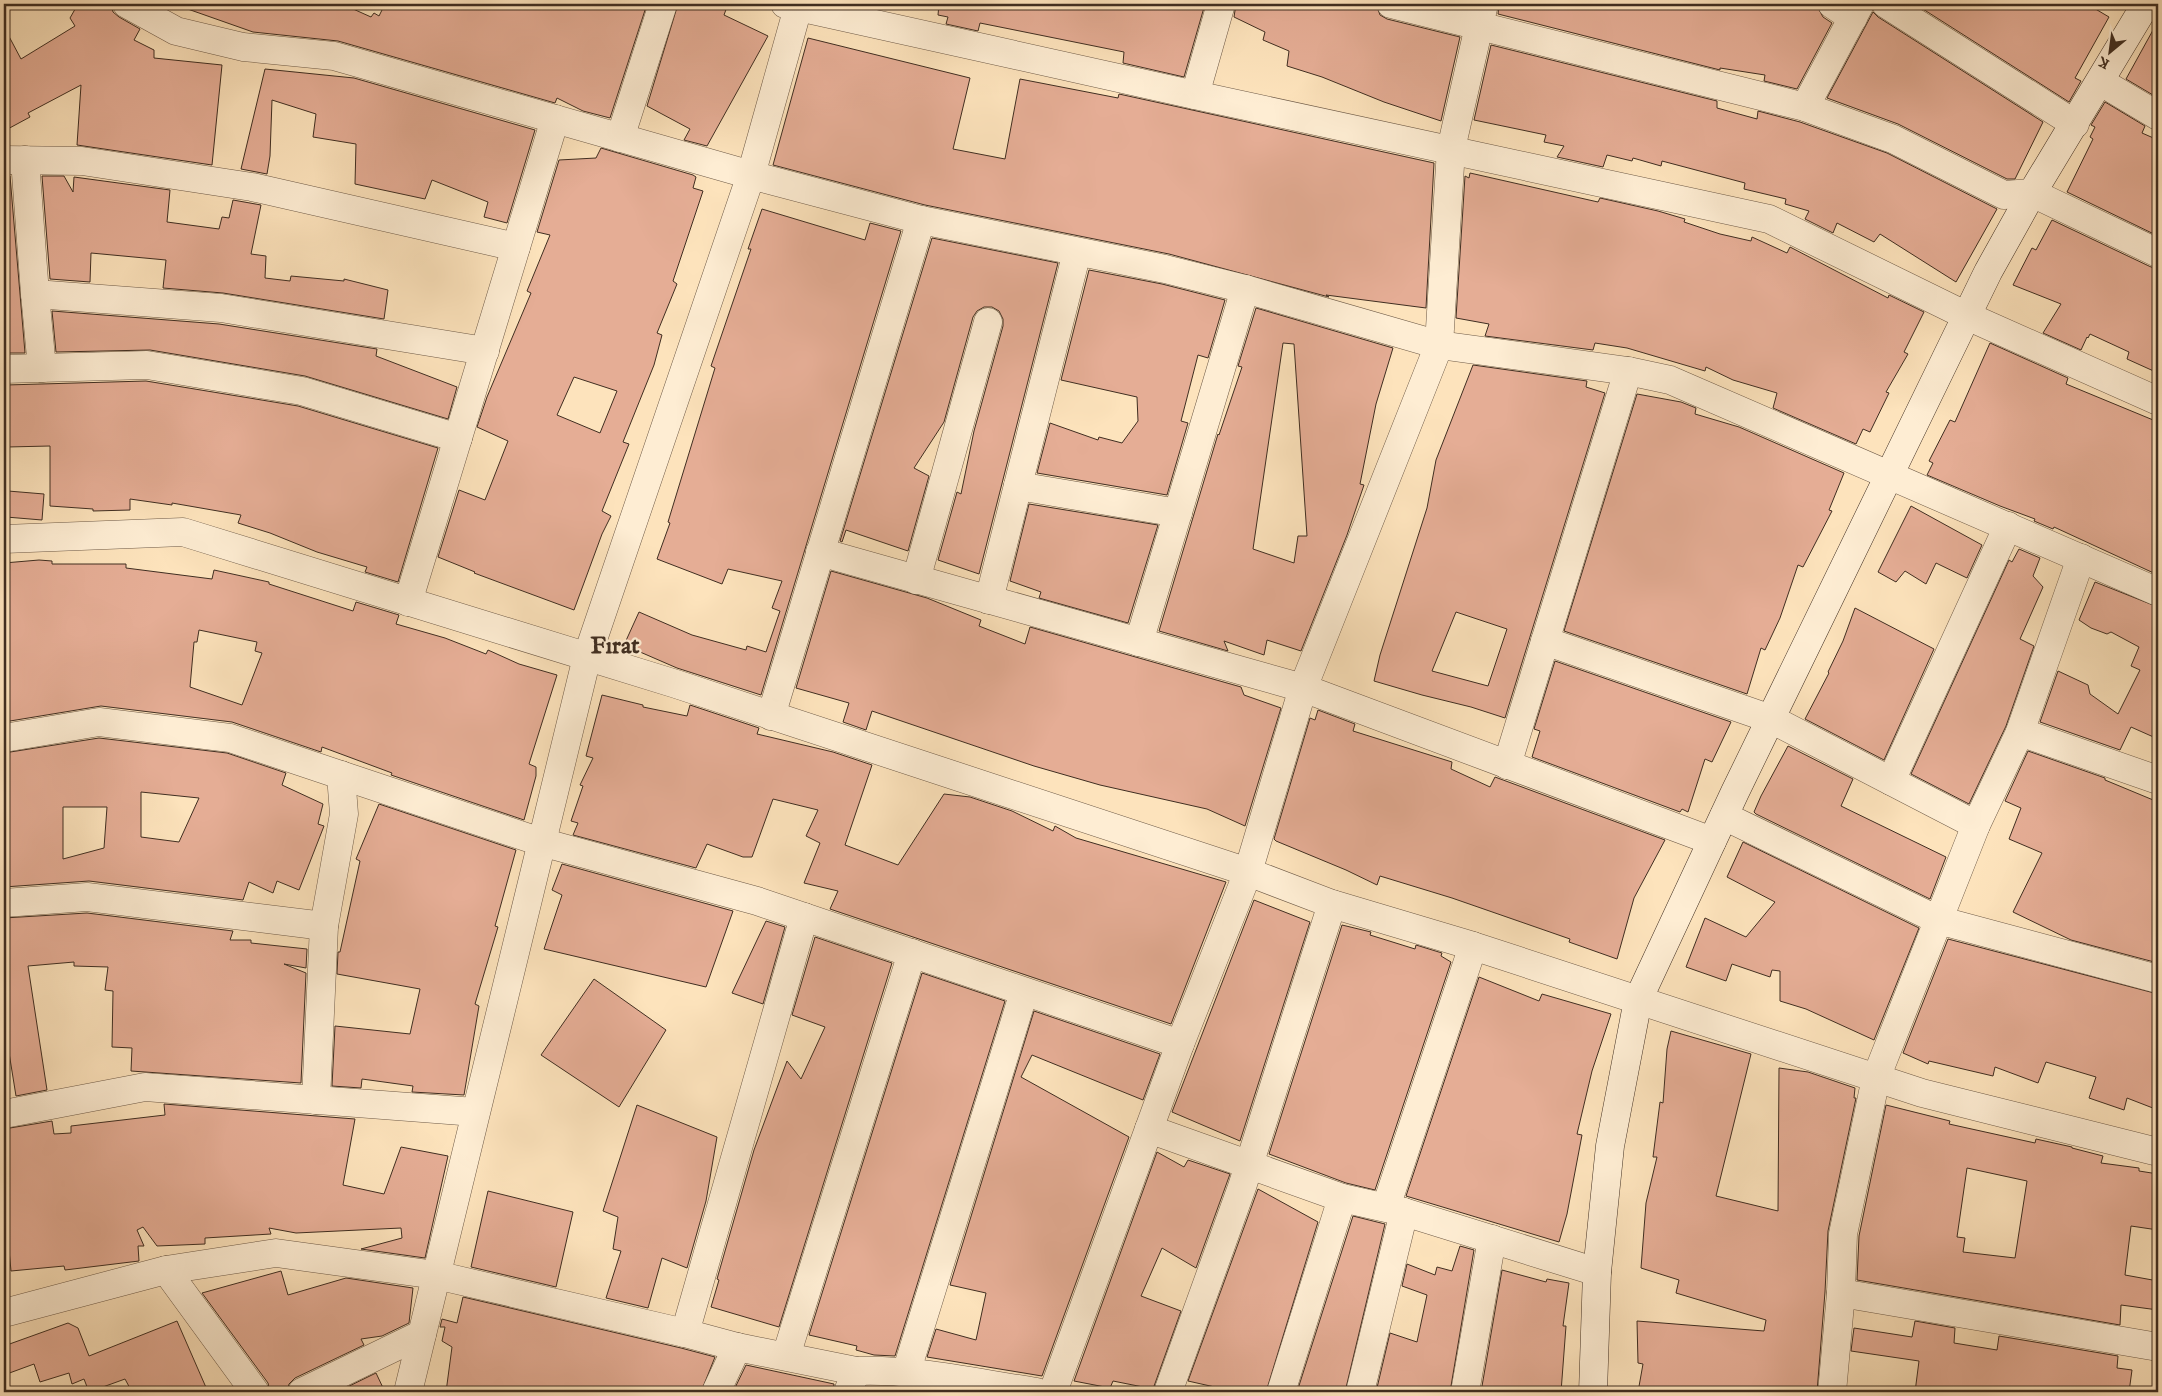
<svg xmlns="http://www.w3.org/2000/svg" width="2162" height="1396" font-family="'IM FELL English',serif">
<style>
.building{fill:#e5ad95;stroke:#402e21;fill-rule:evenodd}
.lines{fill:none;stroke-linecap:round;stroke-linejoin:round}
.street-casing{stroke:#6f5b48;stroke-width:29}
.secondary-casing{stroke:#402e21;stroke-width:29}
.street{stroke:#feedd3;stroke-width:28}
.secondary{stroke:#feedd3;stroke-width:28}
.labels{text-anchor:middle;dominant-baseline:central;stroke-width:4.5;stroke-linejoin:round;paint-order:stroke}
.district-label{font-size:24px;font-weight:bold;fill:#402e21;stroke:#feedd3}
</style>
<rect width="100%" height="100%" fill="#fde3bc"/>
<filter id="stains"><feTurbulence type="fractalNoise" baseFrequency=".004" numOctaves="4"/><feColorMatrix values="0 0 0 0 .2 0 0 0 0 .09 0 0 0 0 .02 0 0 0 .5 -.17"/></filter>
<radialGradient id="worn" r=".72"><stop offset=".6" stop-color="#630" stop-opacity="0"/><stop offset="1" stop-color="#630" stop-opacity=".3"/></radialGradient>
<g class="building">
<polygon points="78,4 111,4 113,12 119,17 140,29 134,40 154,50 154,58 222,65 212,165 77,145 81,85 28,113 30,117 4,131 4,27 21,59 75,26 70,18"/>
<polygon points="182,4 342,4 371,17 374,13 379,16 385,4 647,4 610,118 583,111 557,98 555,103 338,41 253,32 182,7"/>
<polygon points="678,4 728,4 724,15 768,36 707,146 684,140 690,129 647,106"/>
<polygon points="939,4 1205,4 1184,77 1123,63 1124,52 980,23 978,31 946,24 948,17 938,15"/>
<polygon points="1236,4 1335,6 1336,4 1376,4 1380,15 1387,19 1460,37 1441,121 1384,102 1322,77 1287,66 1289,51 1263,40 1265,32 1234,17"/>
<polygon points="1499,4 1812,4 1817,6 1823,17 1832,23 1797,89 1764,81 1765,75 1720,68 1720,70 1498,14"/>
<polygon points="1915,4 2087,4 2109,17 2075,78 2081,81 2069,102"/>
<polygon points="1873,12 1878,17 2043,122 2015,179 2007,179 1898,124 1827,98"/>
<polygon points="2158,21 2158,98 2126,79"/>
<polygon points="808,38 970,78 953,149 1005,159 1020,79 1118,98 1119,94 1434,163 1426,308 1326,295 1329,297 1169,254 925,205 773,165"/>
<polygon points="1491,45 1717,101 1717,108 1757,119 1758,111 1800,122 1887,153 1997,209 1956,282 1880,234 1874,242 1837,223 1833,233 1805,219 1809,211 1785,204 1786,199 1744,189 1745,183 1662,161 1661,166 1633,158 1632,161 1607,155 1603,167 1557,157 1564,146 1544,142 1546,135 1474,120"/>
<polygon points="265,69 354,78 535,130 507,223 484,217 488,202 432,180 425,199 355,184 356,144 313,137 316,114 272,100 270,156 267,174 241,169"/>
<polygon points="2105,102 2145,126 2142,133 2158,140 2158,236 2067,192 2093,139 2090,137 2095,127 2091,125"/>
<path d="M601 148 693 175 696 177 693 188 703 191 673 281 677 284 657 333 662 335 654 365 623 442 629 444 602 511 611 516 602 534 574 610 474 573 475 572 438 557 459 490 485 500 508 441 477 427 487 397 531 293 527 291 550 235 537 232 559 160 596 158ZM574 377 617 391 600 433 557 415Z"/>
<polygon points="1470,173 1598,202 1600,198 1658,211 1685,219 1684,222 1720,234 1751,241 1752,237 1787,253 1790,247 1888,298 1889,295 1924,312 1904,352 1908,354 1886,392 1889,393 1870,432 1863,429 1856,444 1773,408 1777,393 1733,380 1706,367 1705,371 1627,348 1595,343 1593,350 1485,336 1489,324 1456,318 1465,176 1469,178"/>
<polygon points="4,176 10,176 25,353 5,353 4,352"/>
<polygon points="42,176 64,176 73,192 74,177 170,190 167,222 219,229 222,217 229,218 233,200 261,205 251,254 266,256 265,278 290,281 291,276 344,281 344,279 388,290 384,319 223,293 163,288 166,260 91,253 90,282 50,279"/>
<polygon points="762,209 865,240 870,223 901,231 761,695 677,668 624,645 639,612 692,635 746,650 747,646 766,652 780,611 772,608 782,581 728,569 722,584 657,559 670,523 668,522 715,368 711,366 751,249 748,249"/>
<polygon points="2052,220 2151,267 2158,268 2158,373 2127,359 2129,352 2090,334 2088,338 2087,337 2081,350 2043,333 2061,304 2013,285 2032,248 2036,250"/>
<polygon points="932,238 1058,263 979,574 938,560 957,492 961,494 974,431 1003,326 1003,319 999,311 992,307 984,307 977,311 973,317 944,422 914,468 929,476 908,551 846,530 842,542 840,541"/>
<polygon points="1089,270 1162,284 1225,300 1208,358 1198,355 1181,421 1188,423 1167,495 1037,473 1050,423 1098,440 1099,437 1122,443 1138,421 1137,397 1061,380"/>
<path d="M1256 308 1393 348 1376 404 1360 484 1364 485 1347 535 1301 651 1267 640 1264 655 1224 641 1228 651 1159 631 1218 434 1219 435 1242 367 1238 366ZM1283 343 1294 344 1307 536H1298L1294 563 1253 549Z"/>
<polygon points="52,311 219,324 377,349 376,356 457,387 448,419 305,376 150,350 56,352"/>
<polygon points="1990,343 2068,378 2066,384 2158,422 2158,575 2054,527 2053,529 2034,521 2035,519 2000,506 1927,475 1933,463 1929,461 1950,420 1955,422"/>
<path d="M1473 365 1587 381 1586 387 1605 393 1505 718 1471 707 1422 695 1374 681 1380 655 1427 508 1436 460ZM1456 612 1507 629 1488 686 1432 671Z"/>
<polygon points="146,381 298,406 438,448 398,582 365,572 367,567 317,552 270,533 238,523 241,515 172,503 172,505 130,499 130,510 93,511 93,509 50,506 50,446 7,447 6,385"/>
<polygon points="1637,394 1681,402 1696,408 1695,414 1739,427 1844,473 1829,510 1832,511 1803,567 1798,565 1780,618 1765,650 1761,648 1747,694 1564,631"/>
<polygon points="8,491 44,494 42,520 6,517"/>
<polygon points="1029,504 1158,525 1128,623 1039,598 1041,592 1010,581"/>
<polygon points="1911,506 1982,545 1967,578 1936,563 1926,584 1905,571 1896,582 1878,572"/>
<polygon points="2019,549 2040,558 2033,576 2043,587 2020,639 2034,646 2006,726 1969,804 1911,774 2009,560 2012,562"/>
<path d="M39 560 52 561V564H126V568L212 579 214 570 269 582V584L353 611 356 602 399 615 396 624 445 638 486 654 488 650 519 664 557 675 529 764 536 767V776L524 820 391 775 392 773 322 747 321 752 232 722 101 706 4 722V563ZM199 630 257 642 255 651 262 653 242 705 190 687 194 642H197Z"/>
<polygon points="831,571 927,598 981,620 979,626 1025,644 1030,627 1241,687 1244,695 1281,708 1245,826 1207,809 1100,785 1034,766 872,711 866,730 843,722 849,703 796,688"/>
<polygon points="2095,582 2158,607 2158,739 2131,727 2120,750 2040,722 2058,671 2088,685 2090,694 2118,714 2140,670 2131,666 2139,647 2111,632 2107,634 2091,628 2079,620"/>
<polygon points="1855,608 1934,649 1884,760 1805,719 1829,673 1828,672 1843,641"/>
<polygon points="1555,661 1731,722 1712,762 1705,759 1688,812 1682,809 1680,812 1532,757 1540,731 1534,729"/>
<polygon points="602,695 643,705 643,707 687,716 690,705 759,728 757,734 833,752 872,765 845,845 898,865 944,794 970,797 1012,811 1053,831 1055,826 1076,838 1226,882 1171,1024 830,909 838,891 804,883 820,843 806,836 818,810 773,799 752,857 743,857 707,844 696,868 573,835 578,823 571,821 583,786 580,785 593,758 586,756"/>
<polygon points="1318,710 1355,724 1353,731 1452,762 1451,769 1490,787 1495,777 1665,840 1634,898 1617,959 1569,942 1570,939 1452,898 1380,876 1377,885 1346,870 1276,841 1274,839 1310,718 1315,720"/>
<path d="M99 738 227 753 286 773 282 785 323 804 318 824 324 826 299 890 277 881 273 893 249 882 243 900 89 881 4 887V753ZM141 792 199 798 179 842 141 837ZM63 807H107L104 848 63 859Z"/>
<polygon points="1788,746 1853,779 1841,806 1946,857 1930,899 1756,814 1754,812 1761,796"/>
<polygon points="2028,751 2105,778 2105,780 2158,802 2158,963 2071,940 2013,912 2042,853 2009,839 2021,808 2005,801"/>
<polygon points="379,804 516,850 495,926 498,927 475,1004 479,1006 464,1095 412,1092 413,1086 362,1079 361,1088 332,1086 335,1026 410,1034 420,989 337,974 338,952 340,952 360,861 356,859"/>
<polygon points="1743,842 1919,928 1874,1040 1806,1009 1780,1001 1780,971 1772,970 1770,977 1732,964 1726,981 1686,967 1705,918 1746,937 1775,902 1727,877"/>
<polygon points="562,864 733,911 706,987 544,949 562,895 552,890"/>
<polygon points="1254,900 1310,922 1240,1141 1172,1112"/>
<polygon points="87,913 233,931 230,940 251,940 251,943 307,949 306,968 284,964 306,973 301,1083 131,1071 132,1048 112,1047 113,991 105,990 108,967 74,966 74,962 28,966 47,1090 16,1096 6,1034 9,1034 4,1000 4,918"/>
<polygon points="766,921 785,927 763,1004 732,993"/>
<polygon points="1342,925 1371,932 1370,935 1415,949 1416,945 1442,953 1441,956 1451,962 1375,1190 1346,1183 1269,1154"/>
<polygon points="815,937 892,963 779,1327 711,1307 719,1280 717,1279 754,1150 787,1061 801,1079 825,1027 792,1015"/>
<polygon points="1948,939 2158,994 2158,1110 2127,1098 2124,1110 2089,1098 2096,1077 2046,1062 2038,1083 1995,1067 1993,1076 1929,1061 1928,1064 1903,1053"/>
<polygon points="922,973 1005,1001 895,1356 874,1355 856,1350 857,1346 809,1335"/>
<polygon points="1479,977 1539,1001 1542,994 1611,1014 1592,1071 1577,1134 1582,1135 1567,1214 1559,1242 1406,1196"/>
<polygon points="594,979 666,1030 619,1107 541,1055"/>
<polygon points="1034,1011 1160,1054 1143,1100 1032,1055 1021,1077 1129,1137 1042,1376 927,1357 936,1329 976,1340 986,1293 950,1285"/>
<polygon points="1671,1031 1751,1054 1716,1196 1778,1211 1779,1068 1808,1072 1855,1088 1854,1098 1856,1098 1828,1231 1825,1292 1817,1392 1638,1392 1643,1364 1638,1363 1637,1321 1764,1331 1766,1320 1676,1293 1679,1280 1641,1268 1646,1203 1657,1157 1653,1157 1660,1102 1663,1103 1667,1049"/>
<polygon points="164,1104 355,1119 343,1185 384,1194 401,1147 448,1156 425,1258 361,1249 402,1238 401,1228 296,1233 269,1228 271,1234 205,1238 205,1244 157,1246 143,1227 137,1230 144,1246 138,1246 139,1261 65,1270 64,1266 11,1271 4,1197 4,1129 52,1121 54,1134 71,1133 71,1126 165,1115"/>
<polygon points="637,1105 717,1137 706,1201 687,1268 662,1258 648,1308 606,1298 621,1251 613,1249 618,1217 603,1211"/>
<path d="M1886 1105 1950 1121 1949 1124 2035 1143 2036 1139 2072 1147V1148L2103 1156 2101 1163 2139 1168V1171L2158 1174V1230L2131 1226 2125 1275 2158 1281V1310L2121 1305 2120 1325 1857 1280 1859 1236ZM1967 1168 2027 1181 2015 1258 1963 1252 1965 1238 1957 1237Z"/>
<polygon points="1157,1152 1184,1167 1188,1160 1230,1174 1196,1268 1162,1248 1141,1296 1181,1311 1153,1389 1113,1381 1110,1388 1074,1381"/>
<polygon points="1258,1189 1318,1222 1266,1392 1237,1392 1188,1381"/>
<polygon points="488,1191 573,1212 556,1287 471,1267"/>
<polygon points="1353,1216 1385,1224 1345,1392 1297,1392"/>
<polygon points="1460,1246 1474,1250 1450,1392 1376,1392 1390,1333 1417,1342 1427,1295 1402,1286 1407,1264 1435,1275 1437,1267 1452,1271"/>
<polygon points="1502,1270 1546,1282 1547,1279 1569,1283 1563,1326 1566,1326 1561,1392 1481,1392"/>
<polygon points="281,1271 288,1295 346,1278 413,1288 409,1323 382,1336 361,1339 364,1345 295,1378 289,1384 287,1392 270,1392 268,1383 202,1293"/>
<polygon points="463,1297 681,1348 715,1357 701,1392 446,1392 452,1347 442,1341 445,1327 440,1327 442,1319 457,1323"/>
<polygon points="177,1321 208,1392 132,1392 125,1379 89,1392 84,1379 72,1384 69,1373 40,1382 34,1364 4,1375 4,1346 68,1323 78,1328 89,1356"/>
<polygon points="1915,1321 1955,1328 1954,1343 1997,1350 1999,1336 2118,1356 2117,1368 2132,1370 2129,1392 1915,1392 1919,1361 1851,1351 1854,1328 1912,1337"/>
<polygon points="746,1365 834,1384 833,1392 733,1392"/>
<polygon points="376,1373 385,1392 337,1392"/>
</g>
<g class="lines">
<defs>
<g id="street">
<polyline points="127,4 176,31 243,47 334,56 751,175 921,220 1165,269 1245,289 1439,345 1628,371 1670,380 2158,592"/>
<polyline points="785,4 1195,95 1769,219 1967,316 2158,401"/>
<polyline points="1391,4 1805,107 1893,139 2004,195 2032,193 2158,253"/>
<polyline points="1832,4 1853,18"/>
<polyline points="1886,4 2075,124"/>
<polyline points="2101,82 2158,116"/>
<polyline points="1195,95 1221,4"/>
<polyline points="1805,107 1860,4"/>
<polyline points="620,138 663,4"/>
<polyline points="4,160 82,161 252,187 516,247"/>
<polyline points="25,160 35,294 42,368"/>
<polyline points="35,294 221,308 485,351"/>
<polyline points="4,369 147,365 302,391 458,438"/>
<polyline points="1018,486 1178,513"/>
<polyline points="4,539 183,532 676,684 1248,872 1332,904 1473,946 1922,1093 2158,1152"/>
<polyline points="820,552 1303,688 1712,841"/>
<polyline points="916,580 988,322"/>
<polyline points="989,600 1077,252"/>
<polyline points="408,602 555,119"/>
<polyline points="1545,641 1771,719 1976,825"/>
<polyline points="1139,642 1245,289"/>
<polyline points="771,716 921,220"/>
<polyline points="2020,732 2158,780"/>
<polyline points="4,738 99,722 230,738 541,842 757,901 1180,1044"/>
<polyline points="1507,765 1628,371"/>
<polyline points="1891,781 2008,526"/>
<polyline points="1724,816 1938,920 2158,979"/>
<polyline points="4,903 87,897 324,926"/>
<polyline points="316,1100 324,926 344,814 341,775"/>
<polyline points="4,1114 145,1087 475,1112"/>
<polyline points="1149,1129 1342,1198 1404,1212 1597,1272"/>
<polyline points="1386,1207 1473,946"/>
<polyline points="166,1270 255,1392"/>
<polyline points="1841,1293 2158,1347"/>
<path d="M4 1313 166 1270 276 1253 436 1275 685 1333 737 1347 856 1371C912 1368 981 1384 1037 1392"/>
<polyline points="685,1333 804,917"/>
<polyline points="786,1356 912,953"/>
<polyline points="906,1373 1024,992"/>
<polyline points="302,1392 422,1334"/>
<polyline points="408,1392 587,657 751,175 799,4"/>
<polyline points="716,1392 737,1347"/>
<polyline points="848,1392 856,1371"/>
<polyline points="1053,1392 1180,1044 1248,872 1303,688 1439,345 1451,149 1484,4"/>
<polyline points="1168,1392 1242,1187 1332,904"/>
<polyline points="1281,1392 1342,1198"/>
<polyline points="1360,1392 1404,1212"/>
<polyline points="1465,1392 1492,1239"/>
<polyline points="1832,1392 1841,1293 1843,1234 1876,1078 1976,825 2020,732 2081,558"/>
</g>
<polyline id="secondary" points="1593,1392 1597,1272 1610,1146 1638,1000 1735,792 1988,272 2032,193 2146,4"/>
</defs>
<use href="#street" class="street-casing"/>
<use href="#secondary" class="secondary-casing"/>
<use href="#street" class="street"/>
<use href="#secondary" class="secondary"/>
</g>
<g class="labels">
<g class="district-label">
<text x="615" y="646">Fırat</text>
</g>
</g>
<rect width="2162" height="1396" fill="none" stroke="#fde3bc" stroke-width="20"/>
<rect x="5" y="5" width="2152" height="1386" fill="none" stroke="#402e21" stroke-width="2.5"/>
<rect x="10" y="10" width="2142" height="1376" fill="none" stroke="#402e21"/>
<g transform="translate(2110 52) rotate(209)" stroke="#feedd3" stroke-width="4" paint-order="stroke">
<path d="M0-4L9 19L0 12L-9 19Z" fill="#402e21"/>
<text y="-8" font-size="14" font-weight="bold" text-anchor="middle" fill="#402e21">K</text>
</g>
<rect width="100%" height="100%" filter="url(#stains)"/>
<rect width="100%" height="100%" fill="url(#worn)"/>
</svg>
